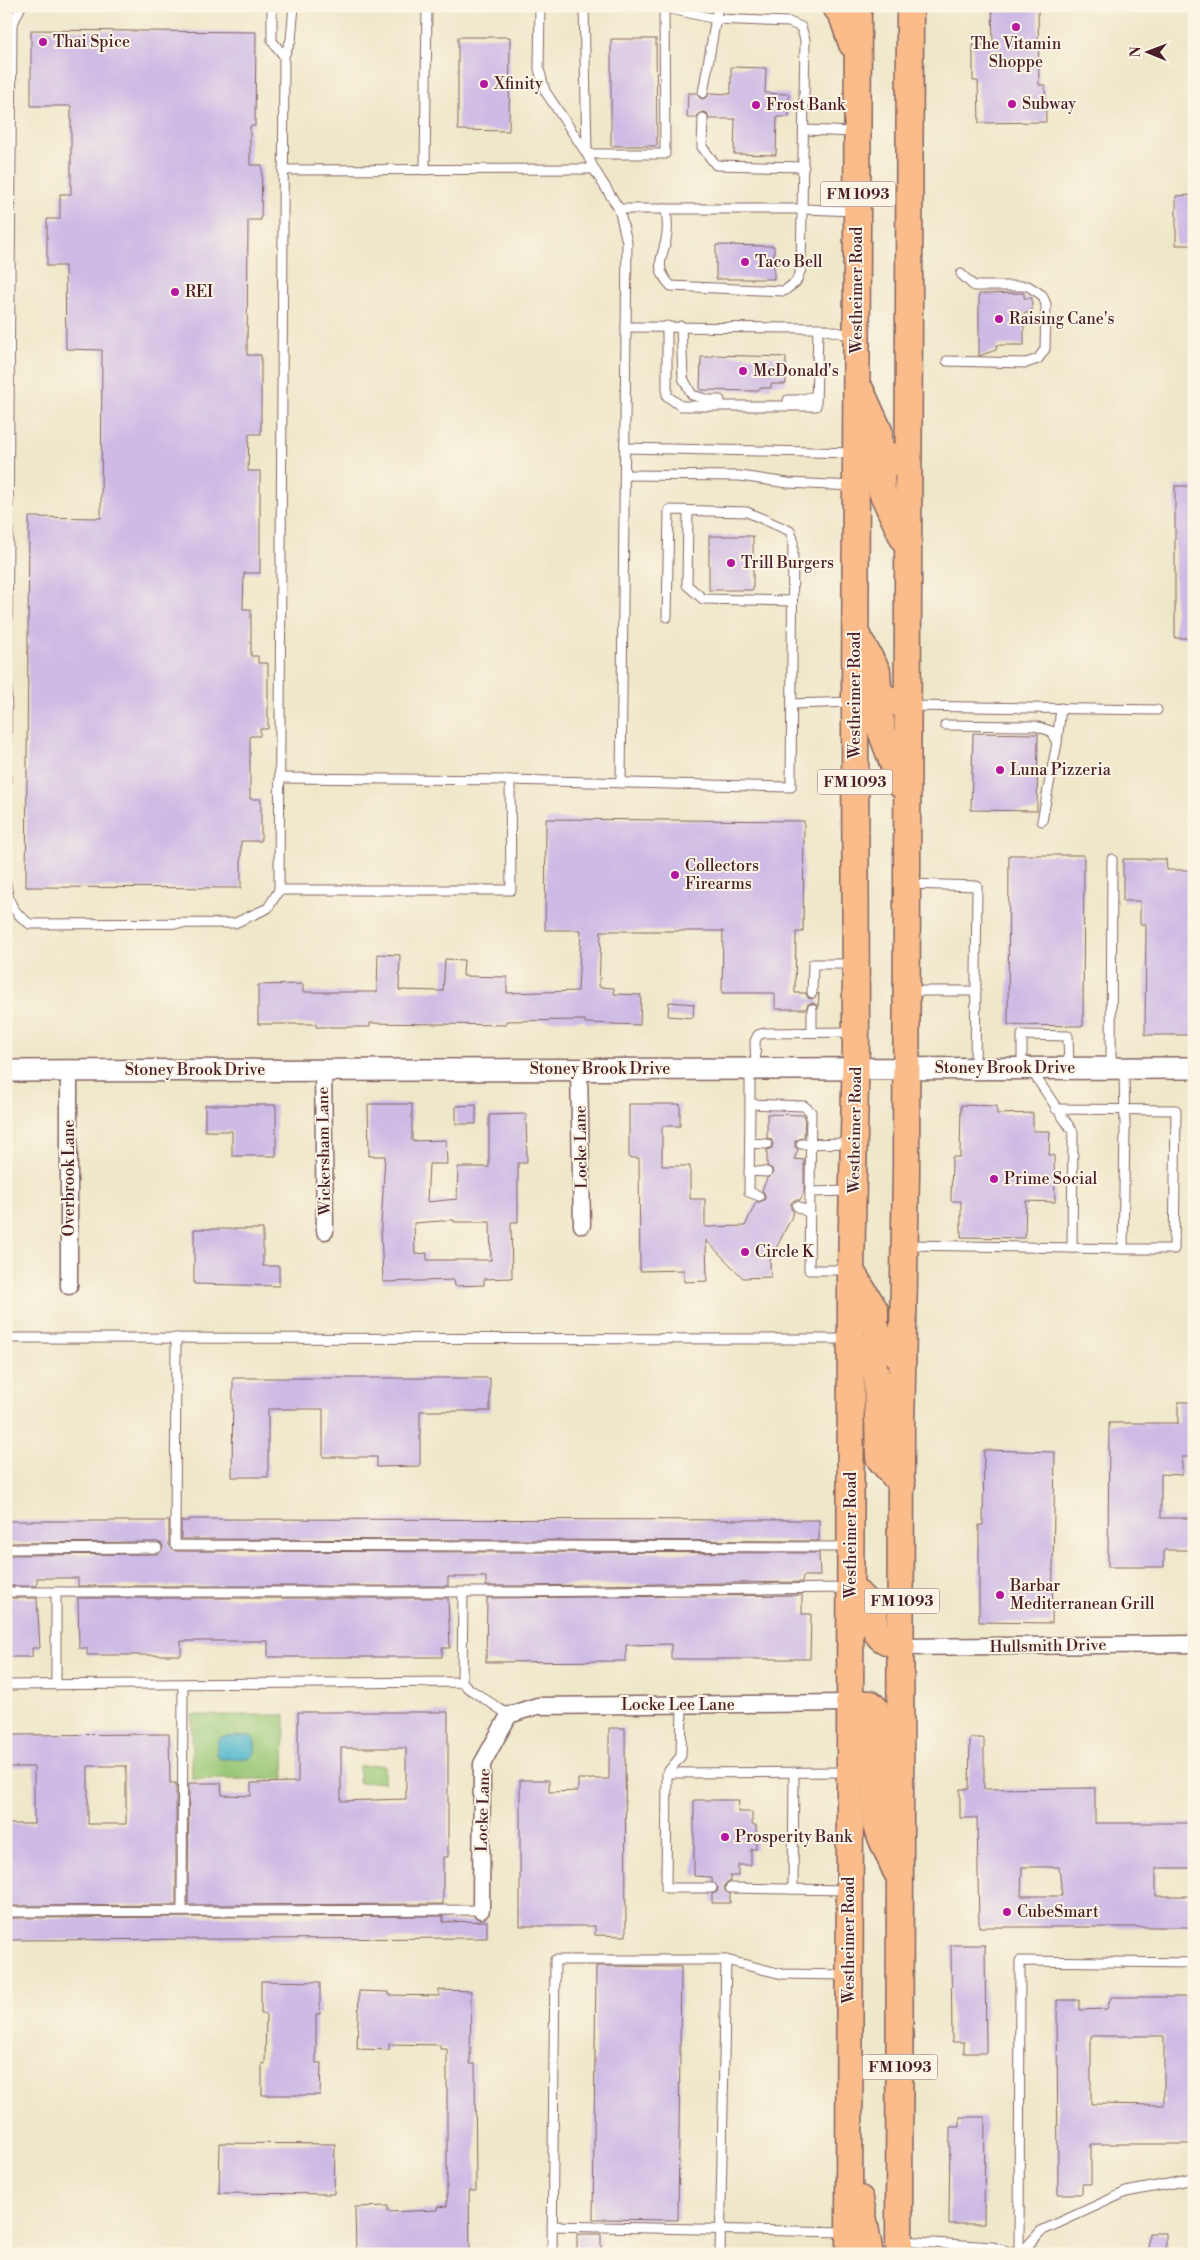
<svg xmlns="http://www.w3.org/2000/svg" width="1200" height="2260" font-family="'Libre Bodoni',serif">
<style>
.green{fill:#99c776;stroke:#727350}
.water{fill:#4db5cc;stroke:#4c6a7c}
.building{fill:#cdbae5;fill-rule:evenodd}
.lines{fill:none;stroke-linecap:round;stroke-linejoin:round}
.service-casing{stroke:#846562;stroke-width:11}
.minor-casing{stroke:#846562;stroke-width:19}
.tertiary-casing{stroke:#846562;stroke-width:24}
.primary-casing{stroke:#846562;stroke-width:29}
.service{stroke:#fff;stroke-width:9}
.minor{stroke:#fff;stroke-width:16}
.tertiary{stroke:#fff;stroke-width:21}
.primary{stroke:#f9bc8a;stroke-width:26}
.poi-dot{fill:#b5179e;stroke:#fcf5e5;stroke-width:2}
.labels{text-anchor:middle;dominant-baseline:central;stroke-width:4;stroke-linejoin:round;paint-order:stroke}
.shield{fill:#fcf5e5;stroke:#7f5f63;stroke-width:1}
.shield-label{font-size:15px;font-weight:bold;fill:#4a1f2b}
.poi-label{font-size:16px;fill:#4a1f2b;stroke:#fcf5e5;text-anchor:start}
.street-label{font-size:16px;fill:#4a1f2b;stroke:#fcf5e5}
</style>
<rect width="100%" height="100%" fill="#fcf5e5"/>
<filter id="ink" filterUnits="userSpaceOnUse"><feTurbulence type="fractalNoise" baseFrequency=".02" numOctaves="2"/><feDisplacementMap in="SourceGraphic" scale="10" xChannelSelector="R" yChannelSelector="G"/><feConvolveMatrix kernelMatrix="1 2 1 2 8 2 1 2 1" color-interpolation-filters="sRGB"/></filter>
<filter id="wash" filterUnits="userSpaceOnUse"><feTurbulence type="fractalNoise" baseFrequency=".0096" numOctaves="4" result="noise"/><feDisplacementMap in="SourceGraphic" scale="20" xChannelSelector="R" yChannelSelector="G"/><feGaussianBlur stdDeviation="1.12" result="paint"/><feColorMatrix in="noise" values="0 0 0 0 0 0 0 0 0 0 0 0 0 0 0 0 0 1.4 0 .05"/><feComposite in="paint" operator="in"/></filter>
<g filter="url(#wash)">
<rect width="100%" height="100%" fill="#efe7c9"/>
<g class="green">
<polygon points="192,1715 285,1715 284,1779 192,1779"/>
<polygon points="384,1765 384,1782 359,1783 359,1766"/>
</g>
<polygon class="water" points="251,1736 255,1741 255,1753 250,1758 220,1759 216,1754 217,1742 221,1737"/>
<g id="blocks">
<g class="building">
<polygon points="992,6 1038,6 1039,85 1045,85 1046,122 979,123 978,81 973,81 973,45 993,45"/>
<polygon points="31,30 256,32 255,126 250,126 250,165 262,165 261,220 248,220 247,355 261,355 261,434 249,434 248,471 260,471 260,573 244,573 243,609 251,609 251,656 258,656 258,663 268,663 268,729 260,729 260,736 250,736 250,799 261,799 261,841 241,841 241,888 26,887 29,517 101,518 102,350 66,349 65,266 47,266 47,219 60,219 60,194 71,194 71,106 31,106"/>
<polygon points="458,37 510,37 509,131 458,130"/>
<polygon points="611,39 656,39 657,146 611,146"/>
<polygon points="731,67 766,68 765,93 789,94 789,117 777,117 776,155 734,154 735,119 709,119 707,113 703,112 698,114 697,118 687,118 688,93 697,93 699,97 702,99 707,97 709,93 731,94"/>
<polygon points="1194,195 1194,245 1176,245 1176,196"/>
<polygon points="716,245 774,246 774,279 716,279"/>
<polygon points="1024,293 1024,298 1032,298 1032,313 1024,313 1024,345 997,345 996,350 979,356 979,294"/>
<polygon points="712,355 786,357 786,384 771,384 771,388 761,388 757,391 700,390 701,357 712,357"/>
<rect x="1175" y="486" width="19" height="152"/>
<rect x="709" y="536" width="44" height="54"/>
<polygon points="973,733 1038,734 1037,811 971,810"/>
<polygon points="546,819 804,821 803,932 796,932 795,993 806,993 808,998 812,999 819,993 818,1009 817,1005 812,1003 808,1004 806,1009 775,1009 775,993 722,993 723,931 601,931 599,987 614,988 614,994 641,995 640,1025 585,1023 585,1020 506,1021 506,1025 370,1023 370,1027 316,1027 316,1024 258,1024 258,985 303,984 303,992 377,992 378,954 400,955 399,990 443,991 445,959 464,960 463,976 507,977 507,993 578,991 581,930 545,930"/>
<polygon points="1009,855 1084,855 1083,1026 1008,1025"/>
<polygon points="1123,859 1166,859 1167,870 1194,870 1194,1035 1145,1035 1146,924 1140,924 1140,901 1123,901"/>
<polygon points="669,1002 694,1004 693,1018 668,1016"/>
<path d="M368 1104H412V1141L446 1140 447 1164H429L427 1202 457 1199 458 1167H489V1115L526 1114 527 1163H518V1222H511L512 1278 484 1279V1285L455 1286 454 1280 383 1282 381 1227 385 1156H369ZM454 1220V1222H490L491 1260H427V1253L415 1254 414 1223Z"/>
<polygon points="629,1104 680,1104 680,1126 662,1126 662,1166 690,1166 690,1199 705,1199 705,1227 745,1226 756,1202 760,1202 765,1199 765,1195 762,1190 767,1178 773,1173 772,1169 767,1166 767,1150 772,1148 773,1144 771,1139 767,1138 767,1114 805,1115 804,1137 795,1141 795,1147 798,1150 794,1159 804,1160 804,1192 800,1200 794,1200 791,1203 791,1209 794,1212 770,1261 771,1277 743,1278 706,1240 707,1281 684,1282 684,1270 640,1271 639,1158 629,1158"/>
<polygon points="205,1105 276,1105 276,1156 232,1156 232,1131 205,1131"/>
<polygon points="476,1105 476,1124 456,1124 456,1106"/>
<polygon points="961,1105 997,1106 997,1114 1033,1113 1033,1131 1050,1131 1049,1155 1054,1155 1055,1202 1026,1201 1025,1238 961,1237 961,1201 951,1201 952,1157 960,1157"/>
<polygon points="194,1229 263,1229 263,1266 279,1266 279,1286 194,1284"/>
<polygon points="233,1378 490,1378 490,1411 420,1411 420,1466 377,1467 377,1457 323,1457 323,1409 268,1409 268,1477 232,1477"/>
<polygon points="1178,1402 1194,1402 1194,1457 1182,1457 1182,1475 1161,1474 1161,1518 1194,1518 1194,1550 1164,1550 1164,1567 1108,1567 1109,1423 1178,1423"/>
<polygon points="984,1450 1055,1452 1052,1623 979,1622 979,1525 983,1525"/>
<polygon points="189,1519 819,1520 819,1541 181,1539 181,1521 189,1521"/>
<polygon points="6,1521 169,1521 169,1545 175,1551 819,1553 820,1576 803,1576 802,1582 518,1586 486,1586 486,1577 448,1577 448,1586 78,1586 78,1578 37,1578 37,1586 6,1586 6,1555 157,1554 163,1548 162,1544 157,1542 6,1543"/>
<polygon points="802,1595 802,1614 811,1614 810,1659 671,1659 671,1644 626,1645 626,1661 486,1662 487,1598"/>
<polygon points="6,1598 37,1598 40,1648 32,1648 32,1657 6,1657"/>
<polygon points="78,1598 448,1598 450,1648 442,1648 442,1657 268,1657 268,1641 181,1641 181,1655 87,1655 87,1648 79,1648"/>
<path d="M298 1712H448V1857H443V1904L188 1905 189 1783H221L222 1795 251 1796V1783L298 1782ZM341 1748H406V1799L341 1801Z"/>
<polygon points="609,1728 625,1728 626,1936 595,1935 595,1926 520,1926 520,1780 549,1780 549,1792 578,1791 578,1779 609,1779"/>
<path d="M169 1734 170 1783H176V1905L6 1906V1824H34V1767H6V1735ZM88 1766H126V1824H88Z"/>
<path d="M970 1738H984V1789L1095 1788V1823H1194V1868H1156V1896H1194V1927H979L977 1818H960V1789H969ZM1022 1867H1059L1062 1896H1021Z"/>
<polygon points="694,1800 739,1800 738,1812 752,1812 752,1825 756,1825 756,1849 751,1849 751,1865 738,1865 738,1876 730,1876 730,1882 724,1885 725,1891 730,1894 730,1903 712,1903 712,1894 717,1892 718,1888 712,1882 712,1877 694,1876"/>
<polygon points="443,1916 443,1922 487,1921 487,1938 6,1940 6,1918"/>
<polygon points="951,1945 985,1945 986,2053 964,2053 964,2042 952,2042"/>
<polygon points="596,1966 681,1967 678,2220 593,2219"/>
<polygon points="261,1981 320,1982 320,2014 316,2014 316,2063 321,2063 320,2095 262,2095 262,2063 265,2064 266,2014 261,2014"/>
<polygon points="439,1990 471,1991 470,2064 475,2064 476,2191 469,2191 470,2254 356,2254 355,2207 388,2206 388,2212 437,2210 437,2207 447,2206 447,2049 440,2049 440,2045 389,2044 389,2050 357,2049 359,1991 389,1992 389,1995 439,1996"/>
<path d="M1111 1997H1194V2144H1091V2184H1082V2194H1058L1057 2000H1079V2010L1107 2009ZM1091 2036H1164V2105L1091 2104Z"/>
<polygon points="960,2117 985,2117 984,2224 949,2224 950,2127 960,2127"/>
<polygon points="220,2143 335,2144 334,2194 219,2193"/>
<polygon points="1149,2233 1166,2233 1166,2254 1148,2254"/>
<rect x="577" y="2234" width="24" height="20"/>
</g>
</g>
</g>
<g filter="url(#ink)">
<use href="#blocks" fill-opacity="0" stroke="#846562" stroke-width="1"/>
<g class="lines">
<defs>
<g id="service">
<polyline points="272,6 272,41 284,56"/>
<polyline points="540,6 539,69 545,91 587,154 594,169 619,209 627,242 621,783"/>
<polyline points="584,6 587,154 665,154 664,9"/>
<path d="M658 6 716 19 789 22 801 27 805 40 801 269 796 282 784 291 671 286C651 265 665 256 667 233 668 225 667 217 666 209"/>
<polyline points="703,93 718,6"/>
<polyline points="703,118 702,147 716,165 804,167"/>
<polyline points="805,130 854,132"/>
<polyline points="283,170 594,169"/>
<polyline points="425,170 427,6"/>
<polyline points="619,209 804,209 855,211"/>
<polyline points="667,326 667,396 681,406 816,406 818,328"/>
<polyline points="681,326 683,378 692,395 709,400 720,400"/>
<polyline points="626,327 818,328 854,336"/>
<polyline points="947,361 1026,363 1038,359 1045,349 1046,304 1042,295 1028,286 974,286 961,274"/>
<polyline points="788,400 798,400 816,396"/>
<polyline points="625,448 854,453"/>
<polyline points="625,475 740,476 788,483 854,486"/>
<polyline points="688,511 687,585 703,599 792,601"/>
<polyline points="792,704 852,702"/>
<polyline points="909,706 1157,710"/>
<polyline points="945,725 1035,726 1051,731 1057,743 1042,821"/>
<polyline points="1057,742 1061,708"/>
<polyline points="280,778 510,780 791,787 793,539 790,531 747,512 669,510 667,617"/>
<polyline points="6,783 12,26 21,6"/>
<path d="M6 883C8 903 13 912 30 924L235 923 268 908 279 890 284 56 291 40 294 6"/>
<polyline points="908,884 977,886 975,1069"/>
<polyline points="279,890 511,890 510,780"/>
<polyline points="908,991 976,991"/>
<polyline points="812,993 813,964 853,964"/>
<polyline points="812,1032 812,1009"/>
<polyline points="1022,1068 1022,1035 1068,1036 1069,1068"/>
<polyline points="1111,1068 1112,859"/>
<polyline points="750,1069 750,1104 804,1106 811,1112 809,1270 848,1270"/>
<polyline points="756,1069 755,1041 758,1035 764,1033 855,1032"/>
<polyline points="1031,1070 1073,1132 1072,1248 1123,1249 1125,1130 1124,1068"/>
<polyline points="750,1104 749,1192 759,1196"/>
<polyline points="1056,1109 1176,1110 1174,1249 1123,1249"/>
<polyline points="750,1143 767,1144"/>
<polyline points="801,1144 852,1143"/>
<polyline points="749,1171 767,1172"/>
<polyline points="810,1192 850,1191"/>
<polyline points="797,1206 809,1213"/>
<polyline points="908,1245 1072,1248"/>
<polyline points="6,1338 849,1339"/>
<polyline points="176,1338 175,1545 848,1547"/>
<polyline points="6,1549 157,1548"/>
<polyline points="6,1592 518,1592 849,1588"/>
<polyline points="462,1682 463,1593"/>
<polyline points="6,1685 462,1682 468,1688 509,1715"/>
<polyline points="56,1685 56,1592"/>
<polyline points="682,1705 681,1756 667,1773 666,1888 712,1888"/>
<polyline points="667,1773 849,1772"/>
<polyline points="730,1888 848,1890"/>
<polyline points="793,1889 794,1772"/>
<polyline points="182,1910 183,1684"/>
<polyline points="6,1912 481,1910"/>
<polyline points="552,2226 847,2232"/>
<polyline points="902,2241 993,2247 1017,2254"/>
<polyline points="552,2254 555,1960 726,1960 782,1974 847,1975"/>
<polyline points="720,2254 726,1960"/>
<polyline points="1019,2254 1020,1961 1194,1963"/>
<polyline points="1020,2254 1041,2231 1126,2192 1194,2179"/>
</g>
<g id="minor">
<polyline points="579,1069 582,1225"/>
<polyline points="323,1070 325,1231"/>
<polyline points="69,1071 69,1286"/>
<polyline points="902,1647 1194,1644"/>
<polyline points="481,1910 482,1764 509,1715 537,1706 849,1703"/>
</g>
<polyline id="tertiary" points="6,1071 1194,1068"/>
<g id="primary">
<polyline points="835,6 842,15 852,44"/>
<polyline points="861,391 879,431 879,446 882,451 904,466"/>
<polyline points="856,453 870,458 881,473 882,492 904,540"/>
<polyline points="856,634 877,671 878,688 880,693 890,701 907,705"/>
<polyline points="855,702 871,708 881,721 881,731 901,785"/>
<polyline points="851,1271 875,1310 875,1325 881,1341 902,1359"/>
<polyline points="852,1339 874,1367 877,1377 879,1458 902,1485"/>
<path d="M852 1588 874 1610C874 1636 877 1639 902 1647"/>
<polyline points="849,1703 871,1704 875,1708 876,1826 896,1871"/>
<polyline points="860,2199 870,2254"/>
<polyline points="849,2254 851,1270 856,1044 855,702 858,6"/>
<polyline points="899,2254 901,1430 906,1173 910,6"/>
</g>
</defs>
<use href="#service" class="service-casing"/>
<use href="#minor" class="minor-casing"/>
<use href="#tertiary" class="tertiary-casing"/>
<use href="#primary" class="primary-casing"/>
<use href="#service" class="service"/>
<use href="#minor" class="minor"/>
<use href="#tertiary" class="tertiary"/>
<use href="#primary" class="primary"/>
</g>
</g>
<g class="poi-dot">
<circle cx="1016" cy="27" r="5"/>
<circle cx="43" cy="42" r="5"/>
<circle cx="484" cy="84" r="5"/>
<circle cx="1012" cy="104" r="5"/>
<circle cx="756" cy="105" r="5"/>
<circle cx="745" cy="262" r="5"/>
<circle cx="175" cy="292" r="5"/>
<circle cx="999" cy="319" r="5"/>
<circle cx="743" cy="371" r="5"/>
<circle cx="731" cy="563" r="5"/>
<circle cx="1000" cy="770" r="5"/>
<circle cx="675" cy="875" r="5"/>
<circle cx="994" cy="1179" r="5"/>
<circle cx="745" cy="1252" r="5"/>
<circle cx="1000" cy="1595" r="5"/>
<circle cx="725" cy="1837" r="5"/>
<circle cx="1007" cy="1912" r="5"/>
</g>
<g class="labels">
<g class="shield">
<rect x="820.5" y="181.5" width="75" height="25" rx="4"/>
<rect x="817.5" y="769.5" width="75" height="25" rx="4"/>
<rect x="864.5" y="1588.5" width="75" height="25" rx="4"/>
<rect x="862.5" y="2054.5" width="75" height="25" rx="4"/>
</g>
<g class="shield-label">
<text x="858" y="194">FM 1093</text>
<text x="855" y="782">FM 1093</text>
<text x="902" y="1601">FM 1093</text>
<text x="900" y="2067">FM 1093</text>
</g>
<g class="poi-label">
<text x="53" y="42">Thai Spice</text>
<text x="1016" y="44" text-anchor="middle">The Vitamin<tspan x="1016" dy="18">Shoppe</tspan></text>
<text x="494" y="84">Xfinity</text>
<text x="1022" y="104">Subway</text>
<text x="766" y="105">Frost Bank</text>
<text x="755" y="262">Taco Bell</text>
<text x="185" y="292">REI</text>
<text x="1009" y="319">Raising Cane's</text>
<text x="753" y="371">McDonald's</text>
<text x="741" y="563">Trill Burgers</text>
<text x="1010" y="770">Luna Pizzeria</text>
<text x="685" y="866">Collectors<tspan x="685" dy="18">Firearms</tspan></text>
<text x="1004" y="1179">Prime Social</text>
<text x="755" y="1252">Circle K</text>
<text x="1010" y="1586">Barbar<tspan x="1010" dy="18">Mediterranean Grill</tspan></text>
<text x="735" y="1837">Prosperity Bank</text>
<text x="1017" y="1912">CubeSmart</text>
</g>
<g class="street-label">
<text transform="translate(857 290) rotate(-90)">Westheimer Road</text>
<text transform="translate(855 695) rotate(-90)">Westheimer Road</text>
<text x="1005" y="1068">Stoney Brook Drive</text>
<text x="600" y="1069">Stoney Brook Drive</text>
<text x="195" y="1070">Stoney Brook Drive</text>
<text transform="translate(855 1130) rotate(-89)">Westheimer Road</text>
<text transform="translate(581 1147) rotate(-91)">Locke Lane</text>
<text transform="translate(324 1151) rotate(-91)">Wickersham Lane</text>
<text transform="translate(69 1178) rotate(-90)">Overbrook Lane</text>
<text transform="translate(851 1535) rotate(-90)">Westheimer Road</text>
<text transform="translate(1048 1646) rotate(-1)">Hullsmith Drive</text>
<text x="678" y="1705">Locke Lee Lane</text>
<text transform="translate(483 1810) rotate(-88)">Locke Lane</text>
<text transform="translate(849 1940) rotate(-90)">Westheimer Road</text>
</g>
</g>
<rect width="1200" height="2260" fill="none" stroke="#fcf5e5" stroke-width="25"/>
<g transform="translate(1148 52) rotate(271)" stroke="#fcf5e5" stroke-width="4" paint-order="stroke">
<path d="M0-4L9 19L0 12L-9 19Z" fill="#4a1f2b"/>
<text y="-8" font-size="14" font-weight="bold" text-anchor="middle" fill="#4a1f2b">N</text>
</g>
</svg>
